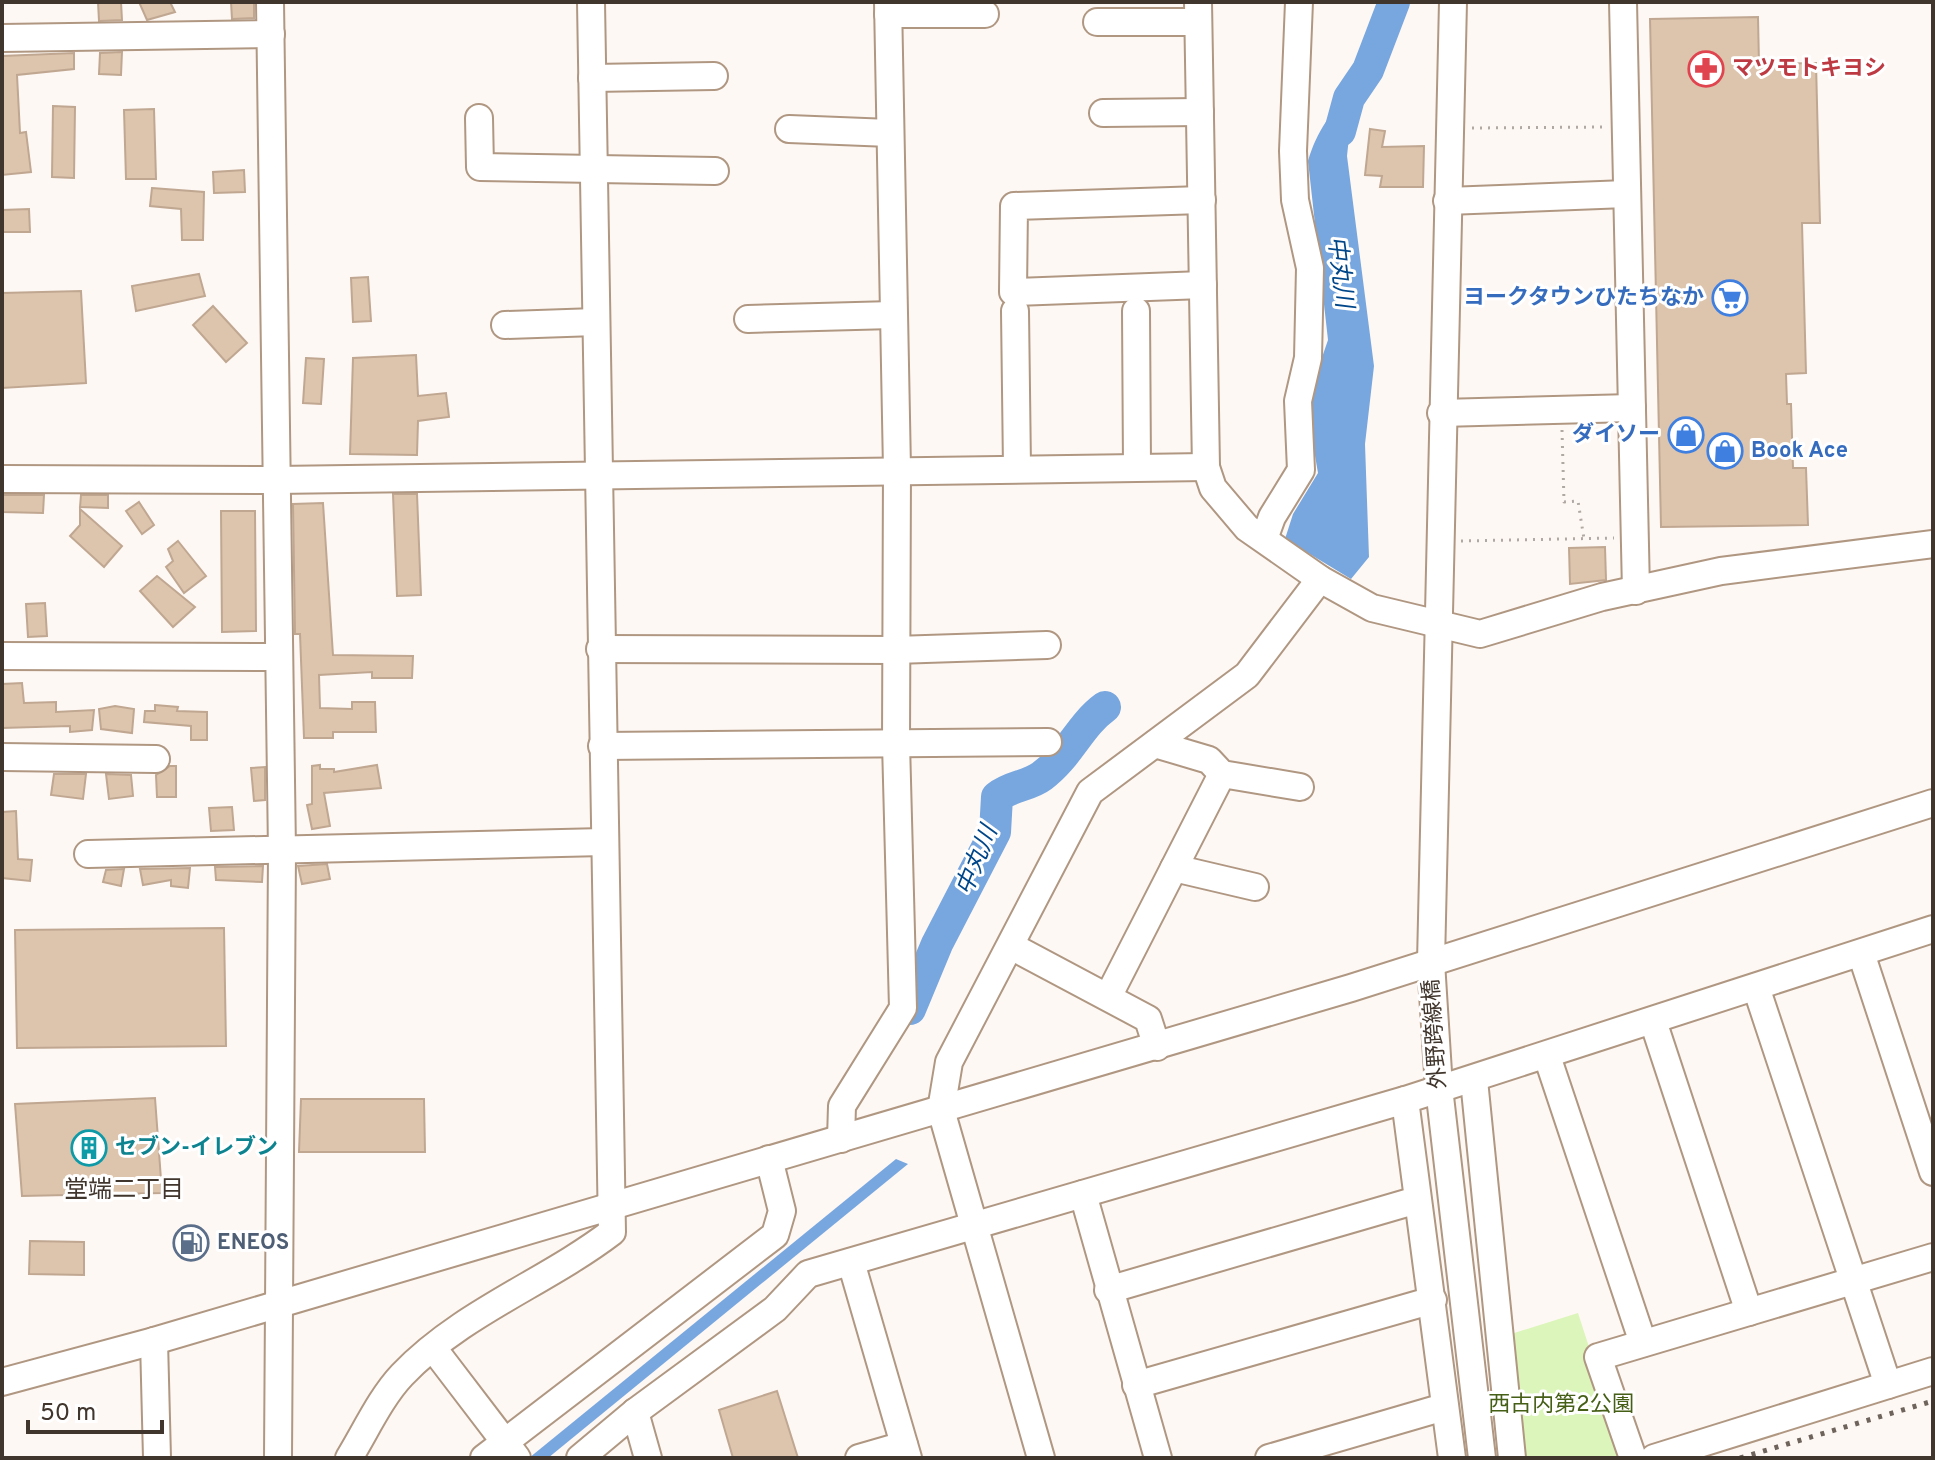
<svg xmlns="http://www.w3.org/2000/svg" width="1935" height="1460" font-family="Overpass,'Noto Sans JP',sans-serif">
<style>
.green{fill:#dcf5ba}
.water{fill:#78a7df}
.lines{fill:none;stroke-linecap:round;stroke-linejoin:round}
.river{stroke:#78a7df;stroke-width:32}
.building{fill:#ddc4ad;stroke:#c0a791;stroke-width:2}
.minor-casing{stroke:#b09782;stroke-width:30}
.path{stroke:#b0a8a2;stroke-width:3;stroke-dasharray:2 6;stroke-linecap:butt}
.minor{stroke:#fff;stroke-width:26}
.rail{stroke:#6e645c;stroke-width:5;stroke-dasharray:4 8;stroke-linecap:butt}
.labels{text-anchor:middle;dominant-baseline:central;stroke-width:6;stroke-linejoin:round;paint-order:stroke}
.health-label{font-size:22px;font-weight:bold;fill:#be3a42;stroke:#fff;text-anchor:start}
.shop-label{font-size:22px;font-weight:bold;fill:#366cbe;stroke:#fff;text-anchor:end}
.street-label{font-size:22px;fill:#41362d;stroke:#fff}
.culture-label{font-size:22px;font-weight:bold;fill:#0d838f;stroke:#fff;text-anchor:start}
.service-label{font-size:22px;font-weight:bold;fill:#4e5e75;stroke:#fff;text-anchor:start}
.park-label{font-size:22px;fill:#465f17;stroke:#fff}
.water-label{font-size:24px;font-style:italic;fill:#004789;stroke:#fff}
.neighbourhood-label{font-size:24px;fill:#41362d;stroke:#fff}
</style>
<rect width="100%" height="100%" fill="#fef8f4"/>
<polygon class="green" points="1578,1313 1625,1458 1521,1458 1508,1335"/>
<g class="water">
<path d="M1354 90 1347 156 1374 366 1365 444 1369 557 1351 579 1285 539 1293 514 1318 473 1306 404 1328 340 1308 161C1317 131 1331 111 1354 90Z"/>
<polygon points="896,1159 908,1164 548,1458 529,1458"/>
</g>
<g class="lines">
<g class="river">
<polyline points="1340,131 1349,98 1368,70 1394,2"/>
<path d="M910 1009 937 944 995 832 997 797C1010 786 1029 786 1042 776 1069 756 1080 725 1105 707"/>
</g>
</g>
<g class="building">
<polygon points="98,2 121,2 122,20 99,21"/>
<polygon points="139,2 170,2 175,12 147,20"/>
<polygon points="231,2 254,2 254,18 232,19"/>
<polygon points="1758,17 1759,64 1816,63 1820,223 1802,223 1806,373 1786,374 1787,404 1791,404 1793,468 1806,468 1808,525 1661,527 1650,19"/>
<polygon points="122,52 121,75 99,74 100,53"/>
<polygon points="74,53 74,69 17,75 20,133 26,132 31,172 2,175 2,56"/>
<polygon points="53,106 75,107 74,178 52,177"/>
<polygon points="154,109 156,179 126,179 124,110"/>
<polygon points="1370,129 1385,131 1382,147 1424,146 1423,187 1380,187 1382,176 1365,175"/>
<polygon points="244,170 245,192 214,193 213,172"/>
<polygon points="152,188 204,192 203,240 182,240 181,209 150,206"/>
<polygon points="29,209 30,232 2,232 2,210"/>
<polygon points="199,274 205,296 136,311 132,286"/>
<polygon points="368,277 371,321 353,322 351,278"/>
<polygon points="81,291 86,383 2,388 2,293"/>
<polygon points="213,306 247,343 226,362 193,325"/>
<polygon points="416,355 418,396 446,393 449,417 418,421 417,455 350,454 353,358"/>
<polygon points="306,358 324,359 321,404 303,403"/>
<polygon points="393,494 417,494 421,595 397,596"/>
<polygon points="2,495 44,495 43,513 2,512"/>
<polygon points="81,495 108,495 108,508 80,507"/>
<polygon points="139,502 154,525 142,534 126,511"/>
<polygon points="323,503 333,655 413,656 412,678 372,678 372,672 319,675 320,708 352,709 352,702 375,702 376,732 333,732 333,738 304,738 300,634 295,634 293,504"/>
<polygon points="80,509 122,546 104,567 70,536 80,525"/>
<polygon points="221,511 255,511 256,631 222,632"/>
<polygon points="178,541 206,576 184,593 166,567 173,561 168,549"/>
<polygon points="1605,547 1606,580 1570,584 1569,548"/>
<polygon points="157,576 195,607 173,627 140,591"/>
<polygon points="45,603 47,636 28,637 26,604"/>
<polygon points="22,683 24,703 56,702 56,712 94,710 92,730 70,732 70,726 2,728 2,684"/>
<polygon points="155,705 178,707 177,711 207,712 207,740 191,740 191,726 144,722 145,711 155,711"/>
<polygon points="115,706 134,709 132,733 101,729 99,709"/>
<polygon points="320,765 320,769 334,769 334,772 377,765 381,788 324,793 330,826 312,829 307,805 312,804 312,766"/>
<polygon points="170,766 176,766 176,797 157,797 156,775"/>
<polygon points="265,767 265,800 254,801 251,768"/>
<polygon points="54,774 86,774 83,799 51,795"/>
<polygon points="106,774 131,775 133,796 109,799"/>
<polygon points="232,807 234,830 211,831 209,808"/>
<polygon points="16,811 18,859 32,860 30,881 2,878 2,812"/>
<polygon points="327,864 330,879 302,884 298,866"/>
<polygon points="263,866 262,882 216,880 215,867"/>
<polygon points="190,868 188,888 171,886 171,880 143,885 140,869"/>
<polygon points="124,869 121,886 103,882 106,870"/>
<polygon points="224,928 226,1046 17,1048 15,930"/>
<polygon points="155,1098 162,1193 22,1196 15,1104"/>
<polygon points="301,1099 424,1099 425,1152 299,1152"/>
<polygon points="30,1241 84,1242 84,1275 29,1274"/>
<polygon points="777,1391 798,1458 733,1458 719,1410"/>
</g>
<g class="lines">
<defs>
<g id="minor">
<polyline points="270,2 282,851 278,1458"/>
<polyline points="1198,2 1206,467 1213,488 1247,528 1320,579 1372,608 1480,634 1602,597 1721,571 1933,544"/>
<polyline points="1453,2 1431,962 1439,1088 1482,1458"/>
<polyline points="1623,2 1636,591"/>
<polyline points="888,14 985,14"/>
<polyline points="1097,22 1198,22"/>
<polyline points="2,38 271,34"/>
<polyline points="592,78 714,76"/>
<polyline points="1103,113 1200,112"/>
<polyline points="479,118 480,167 715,171"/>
<polyline points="789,129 890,133"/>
<polyline points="1202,200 1014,206 1013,292 1203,285"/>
<polyline points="1447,201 1626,194"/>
<polyline points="1015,311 1017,468"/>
<polyline points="1136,311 1137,467"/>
<polyline points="748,319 893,315"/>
<polyline points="505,325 596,322"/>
<polyline points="1441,413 1632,408"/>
<polyline points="2,479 276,480 1206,467"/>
<polyline points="1264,539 1272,517 1301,470 1298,401 1308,358 1310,268 1295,200 1293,151 1299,2"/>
<polyline points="600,649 895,650 1047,645"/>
<polyline points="2,656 278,657"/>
<polyline points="1155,744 1209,760 1222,774 1300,787"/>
<polyline points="602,746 1048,742"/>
<polyline points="2,757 156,759"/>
<polyline points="88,854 604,842"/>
<polyline points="1174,868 1255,887"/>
<polyline points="1011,946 1148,1019 1157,1047"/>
<polyline points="1861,953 1933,1172"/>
<polyline points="1756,987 1888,1385"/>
<polyline points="1109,995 1222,774"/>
<polyline points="1653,1021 1749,1312"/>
<polyline points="1547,1056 1643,1343"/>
<polyline points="1474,1080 1512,1458"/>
<polyline points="841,1139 842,1106 903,1008 896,743 897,469 888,2"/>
<polyline points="1083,1194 1158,1458"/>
<polyline points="851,1262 908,1458"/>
<polyline points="1108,1290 1417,1200"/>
<polyline points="154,1341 157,1458"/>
<polyline points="433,1348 517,1458"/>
<polyline points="2,1382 154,1341 1351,988 1933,803"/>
<polyline points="1136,1385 1433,1300"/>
<polyline points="635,1412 648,1458"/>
<path d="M349 1458C365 1432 381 1397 402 1375 461 1313 545 1283 612 1232L591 2"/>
<polyline points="484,1458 775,1235 782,1211 769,1159"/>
<polyline points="580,1458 635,1412 775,1309 808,1274 1405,1100"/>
<polyline points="859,1458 904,1445"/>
<polyline points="1041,1458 941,1110 949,1062 1090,792 1247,675 1320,579"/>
<polyline points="1269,1458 1444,1407"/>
<polyline points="1452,1458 1405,1100 1933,929"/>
<polyline points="1633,1458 1598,1357 1933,1257"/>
<polyline points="1654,1458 1933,1371"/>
</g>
</defs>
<use href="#minor" class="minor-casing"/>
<g class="path">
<polyline points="1472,128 1605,127"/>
<polyline points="1562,430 1564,502 1578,501 1584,539"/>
<polyline points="1461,541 1614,538"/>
</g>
<use href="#minor" class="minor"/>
<polyline class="rail" points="1740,1458 1933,1401"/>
</g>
<defs>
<symbol id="pharmacy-ring" viewBox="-11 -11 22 22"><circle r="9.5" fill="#fff" stroke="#e0444e" stroke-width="1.5"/><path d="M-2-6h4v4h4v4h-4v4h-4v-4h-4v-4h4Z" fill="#e0444e"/></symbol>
<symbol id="supermarket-ring" viewBox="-11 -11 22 22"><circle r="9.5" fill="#fff" stroke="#3f7fe0" stroke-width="1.5"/><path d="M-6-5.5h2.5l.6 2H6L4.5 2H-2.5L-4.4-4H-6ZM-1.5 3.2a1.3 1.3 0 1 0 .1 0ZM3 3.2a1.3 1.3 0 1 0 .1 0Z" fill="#3f7fe0"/></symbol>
<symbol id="shop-ring" viewBox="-11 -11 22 22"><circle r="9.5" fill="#fff" stroke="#3f7fe0" stroke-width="1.5"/><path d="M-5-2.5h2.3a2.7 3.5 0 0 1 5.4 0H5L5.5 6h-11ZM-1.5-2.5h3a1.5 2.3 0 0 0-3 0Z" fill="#3f7fe0"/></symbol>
<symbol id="building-ring" viewBox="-11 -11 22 22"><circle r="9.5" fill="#fff" stroke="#0f9aa8" stroke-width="1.5"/><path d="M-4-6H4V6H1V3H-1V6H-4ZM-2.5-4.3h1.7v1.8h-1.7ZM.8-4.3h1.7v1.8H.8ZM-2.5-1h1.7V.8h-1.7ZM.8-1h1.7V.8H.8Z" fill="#0f9aa8"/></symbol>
<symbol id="fuel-ring" viewBox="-11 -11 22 22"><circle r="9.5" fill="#fff" stroke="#5c6f8a" stroke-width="1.5"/><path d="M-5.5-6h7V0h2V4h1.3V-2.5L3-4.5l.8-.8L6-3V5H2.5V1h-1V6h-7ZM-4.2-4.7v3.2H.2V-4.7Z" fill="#5c6f8a"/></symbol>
</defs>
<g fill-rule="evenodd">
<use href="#pharmacy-ring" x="1686" y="49" width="40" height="40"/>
<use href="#supermarket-ring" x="1710" y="278" width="40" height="40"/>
<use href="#shop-ring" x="1666" y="415" width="40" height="40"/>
<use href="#shop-ring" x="1705" y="431" width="40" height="40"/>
<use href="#building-ring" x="69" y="1128" width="40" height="40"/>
<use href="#fuel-ring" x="171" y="1223" width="40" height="40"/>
</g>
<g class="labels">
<g class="health-label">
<text x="1732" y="69">マツモトキヨシ</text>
</g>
<g class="shop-label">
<text x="1704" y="298">ヨークタウンひたちなか</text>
<text x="1660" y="435">ダイソー</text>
<text x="1751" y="451" text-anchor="start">Book Ace</text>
</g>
<g class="street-label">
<text transform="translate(1436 1034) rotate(-94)">外野跨線橋</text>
</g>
<g class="culture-label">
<text x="115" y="1148">セブン-イレブン</text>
</g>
<g class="service-label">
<text x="217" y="1243">ENEOS</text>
</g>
<g class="park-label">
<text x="1561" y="1405">西古内第2公園</text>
</g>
<g class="water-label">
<text transform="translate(1339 272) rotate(83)">中丸川</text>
<text transform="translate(978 861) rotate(-68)">中丸川</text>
</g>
<g class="neighbourhood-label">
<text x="124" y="1191">堂端二丁目</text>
</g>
</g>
<rect width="1935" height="1460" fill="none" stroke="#41362d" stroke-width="8"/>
<path d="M28 1420v12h134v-12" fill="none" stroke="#41362d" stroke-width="4"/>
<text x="40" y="1420" font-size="24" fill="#41362d" stroke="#ffffff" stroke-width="6" paint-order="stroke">50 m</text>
</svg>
